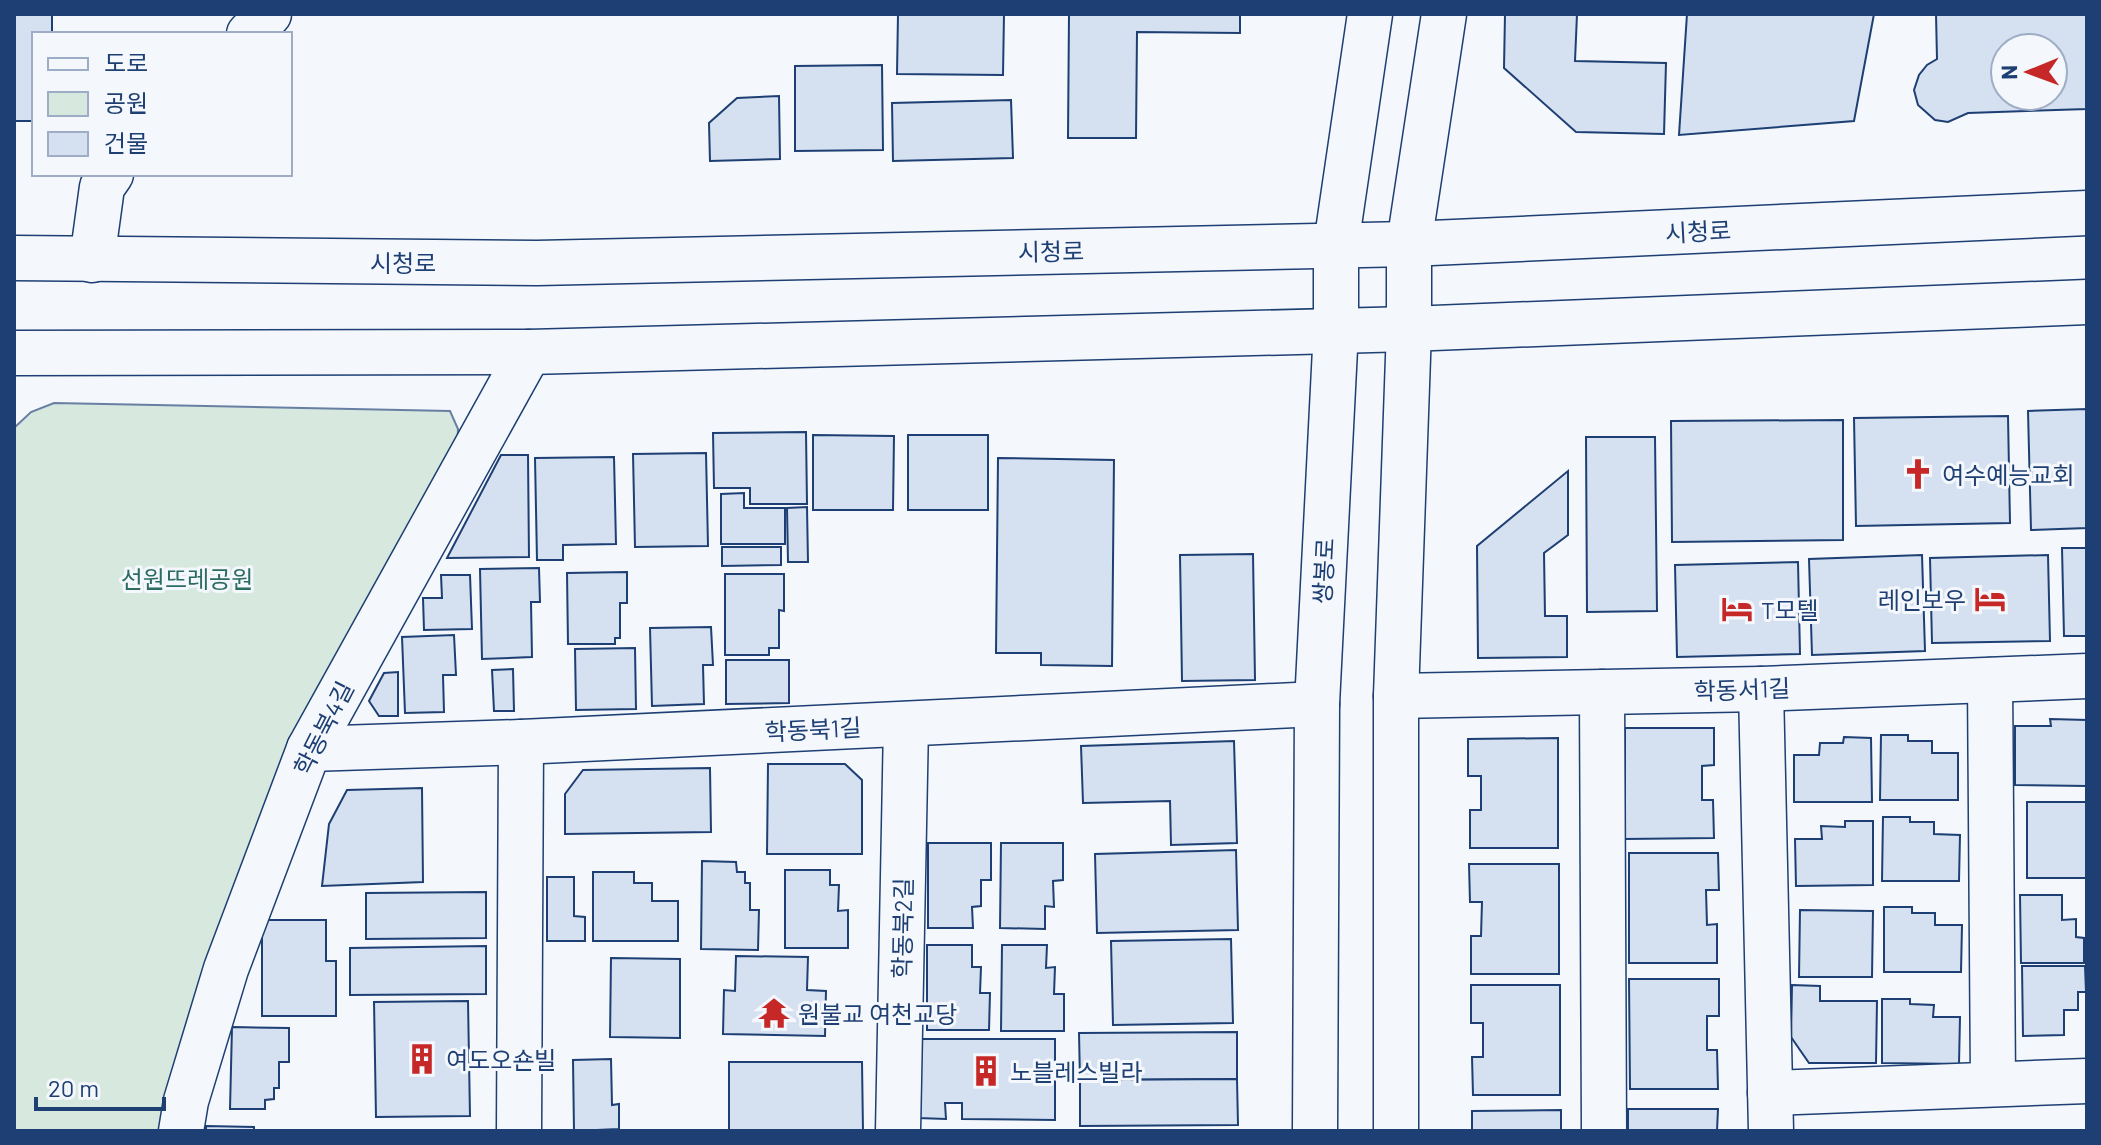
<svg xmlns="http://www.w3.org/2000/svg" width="2101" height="1145" font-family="Barlow,'Noto Sans KR',sans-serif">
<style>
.green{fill:#d7e8df;stroke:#687fa3;stroke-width:2}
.building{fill:#d5e0f0;stroke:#1d3f73;stroke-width:2;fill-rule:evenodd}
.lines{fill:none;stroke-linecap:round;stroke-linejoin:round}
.minor-casing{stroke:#1d3f73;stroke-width:47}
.minor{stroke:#f4f7fb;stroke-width:44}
.labels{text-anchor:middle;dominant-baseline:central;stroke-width:6;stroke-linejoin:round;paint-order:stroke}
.street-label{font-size:24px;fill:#1d3f73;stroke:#f4f7fb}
.poi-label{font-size:24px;fill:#1d3f73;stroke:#f4f7fb;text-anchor:start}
.park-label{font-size:24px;fill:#2c6c60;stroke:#f4f7fb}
</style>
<rect width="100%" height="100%" fill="#f4f7fb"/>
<polygon class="green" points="54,403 450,411 458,429 457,453 161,1131 14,1131 14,428 31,412"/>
<g class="building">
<polygon points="14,14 52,14 52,34 34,34 34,121 14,121"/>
<polygon points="898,14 1004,14 1003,75 897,74"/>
<polygon points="1069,14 1240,14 1240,33 1137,32 1136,138 1068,138"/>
<polygon points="1505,14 1577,14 1575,61 1666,63 1664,134 1576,132 1504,68"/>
<polygon points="1687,14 1874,14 1854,121 1679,135"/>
<path d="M1936 14H2087V109L1968 113 1948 122 1935 120 1918 105 1914 90 1919 75 1927 65 1937 59ZM2005 48H2053V96H2005Z"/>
<polygon points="882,65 883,150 795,151 795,66"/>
<polygon points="779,96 780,159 710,161 709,123 737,98"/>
<polygon points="1011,100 1013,158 893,161 892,103"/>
<polygon points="2087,409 2087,528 2031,530 2028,411"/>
<polygon points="2008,416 2010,523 1856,526 1854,418"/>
<polygon points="1843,420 1843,540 1672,542 1671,421"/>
<polygon points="806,432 807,504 750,504 750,488 714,488 713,433"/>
<polygon points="813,435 894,436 893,510 813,510"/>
<rect x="908" y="435" width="80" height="75"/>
<polygon points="1586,437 1655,437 1657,611 1587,612"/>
<polygon points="706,453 708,546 635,547 633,454"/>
<polygon points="501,455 528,455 529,557 447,558"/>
<polygon points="614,457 616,544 563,545 563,560 537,560 535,458"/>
<polygon points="998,458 1114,460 1112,666 1041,665 1041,653 996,653"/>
<polygon points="1568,471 1568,535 1544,553 1545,616 1567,616 1567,657 1478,658 1477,546"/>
<polygon points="744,493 744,508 785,508 785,544 721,544 721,494"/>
<polygon points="807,507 808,562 788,562 787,508"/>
<polygon points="722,547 781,547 781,565 722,566"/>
<polygon points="2062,548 2087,548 2087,636 2064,636"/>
<polygon points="1253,554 1255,680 1182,681 1180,555"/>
<polygon points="1922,555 1925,651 1812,655 1809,559"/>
<polygon points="2048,555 2050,641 1932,643 1930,558"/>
<polygon points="1798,562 1800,654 1677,657 1675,565"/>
<polygon points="539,568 540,602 531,602 532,657 482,659 480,569"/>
<polygon points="627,572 627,603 620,603 620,638 615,638 615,644 568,644 567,573"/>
<polygon points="725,574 784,574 784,611 779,610 779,648 769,648 769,655 725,655"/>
<polygon points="441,575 470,575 472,629 424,630 423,598 442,598"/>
<polygon points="711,627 713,665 703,665 704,704 652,706 650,628"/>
<polygon points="454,635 456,675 443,675 444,712 405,713 402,637"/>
<polygon points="635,648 636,709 576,710 575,649"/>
<polygon points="726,660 789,660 789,703 726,704"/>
<polygon points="513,669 514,711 494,711 492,670"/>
<polygon points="398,672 398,716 379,716 369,701 384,673"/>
<polygon points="2050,719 2087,720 2087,786 2015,785 2015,726 2051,726"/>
<polygon points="1625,728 1714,728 1714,765 1702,766 1702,800 1713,800 1714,838 1625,839"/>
<polygon points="1881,735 1908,735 1908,741 1932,741 1932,753 1958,753 1958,800 1880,800"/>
<polygon points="1844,737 1871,738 1872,802 1794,802 1794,755 1819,755 1820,743 1843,743"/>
<polygon points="1558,738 1558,848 1470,848 1470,810 1481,810 1481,776 1468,776 1468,739"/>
<polygon points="1234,741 1237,843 1171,845 1170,801 1083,803 1081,746"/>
<polygon points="768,764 845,764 862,780 862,854 767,854"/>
<polygon points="710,768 711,832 565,834 565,794 583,770"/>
<polygon points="422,788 423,882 322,886 329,824 347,790"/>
<rect x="2027" y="802" width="60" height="76"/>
<polygon points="1883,817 1910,817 1910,822 1934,822 1934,834 1960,835 1959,881 1882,881"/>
<polygon points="1845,821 1873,821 1873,885 1796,886 1795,839 1822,839 1821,826 1845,827"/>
<polygon points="928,843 991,843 991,880 981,880 981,906 972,907 973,928 928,928"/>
<polygon points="1001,843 1063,843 1063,880 1053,881 1054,907 1045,906 1045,929 1000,928"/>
<polygon points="1236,850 1238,930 1097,933 1095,854"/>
<polygon points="1629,853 1718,853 1719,890 1706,890 1707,925 1717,924 1717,963 1629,963"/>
<polygon points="702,861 736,862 737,872 745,872 745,883 750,883 750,910 759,910 758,950 701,949"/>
<polygon points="1469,864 1559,864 1559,974 1471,974 1471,936 1481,936 1482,902 1470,902"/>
<polygon points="785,870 830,870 830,885 839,885 838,911 848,910 848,948 785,948"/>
<polygon points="593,872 634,872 634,883 652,883 652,901 678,901 678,941 593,941"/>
<polygon points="547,877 574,877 574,916 585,917 585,941 547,941"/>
<polygon points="486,892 486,938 366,939 366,893"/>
<polygon points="2020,895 2062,895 2062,920 2076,919 2076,937 2084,938 2084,963 2021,963"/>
<polygon points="1884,907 1912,907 1912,913 1935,913 1935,925 1962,925 1961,972 1884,972"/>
<polygon points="1800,910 1873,911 1872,977 1799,977"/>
<polygon points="262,920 326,920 326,961 336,961 336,1016 262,1016"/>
<polygon points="1231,939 1233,1023 1113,1025 1111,941"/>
<polygon points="927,945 972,945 972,967 981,967 980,993 990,993 989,1030 927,1030"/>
<polygon points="1002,945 1047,945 1046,968 1055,967 1054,994 1064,994 1064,1031 1001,1031"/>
<polygon points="486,946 486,994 350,995 350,948"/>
<polygon points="736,956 808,957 807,990 826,991 825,1036 723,1034 724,990 735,991"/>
<polygon points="611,958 680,959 680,1038 610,1037"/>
<polygon points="2022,966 2085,966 2086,992 2078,992 2078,1010 2064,1010 2064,1035 2023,1036"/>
<polygon points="1629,979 1719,979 1719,1016 1707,1016 1707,1050 1717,1050 1718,1089 1630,1089"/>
<polygon points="1471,985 1560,985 1560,1095 1473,1095 1472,1057 1483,1057 1483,1023 1471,1023"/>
<polygon points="1792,985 1820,986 1820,1001 1877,1001 1876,1063 1809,1063 1791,1037"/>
<polygon points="1882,999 1910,999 1910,1004 1934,1005 1933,1017 1960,1017 1959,1064 1882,1063"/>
<polygon points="468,1001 470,1116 376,1117 374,1002"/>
<polygon points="232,1027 289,1028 289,1062 279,1062 279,1088 274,1088 274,1099 265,1100 265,1109 230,1109"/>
<polygon points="1237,1032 1237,1079 1080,1080 1079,1033"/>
<polygon points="918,1039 1055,1039 1055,1120 962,1119 962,1103 945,1103 946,1119 918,1118"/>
<polygon points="611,1059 612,1105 619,1104 619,1129 574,1131 573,1060"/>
<polygon points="729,1062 862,1062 863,1131 729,1131"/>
<polygon points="1237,1079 1238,1125 1080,1126 1080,1080"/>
<polygon points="1628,1109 1718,1109 1717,1131 1628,1131"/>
<polygon points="1561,1110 1561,1131 1472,1131 1472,1111"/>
<polygon points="206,1126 254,1127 254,1131 206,1131"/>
</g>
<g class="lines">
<defs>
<g id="minor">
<polyline points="249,34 269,14"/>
<polyline points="14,258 537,263 1409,244 2087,213"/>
<polyline points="92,260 102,187 111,174"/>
<polyline points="14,353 529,352 1409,329 2087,302"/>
<polyline points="1990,680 1993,1083"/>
<polyline points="1761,689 1771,1131"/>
<polyline points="1602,692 1604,1131"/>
<polyline points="1396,696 1761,689 2087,676"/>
<polyline points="309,749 521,742 1317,704"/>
<polyline points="1770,1093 2087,1081"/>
<polyline points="181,1131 186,1101 226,969 309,749 529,352"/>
<polyline points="519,1131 521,742"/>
<polyline points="898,1131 906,724"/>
<polyline points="1315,1131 1317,704 1336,329 1336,245 1370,14"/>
<polyline points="1396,1131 1396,696 1409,329 1409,244 1444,14"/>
</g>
</defs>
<use href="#minor" class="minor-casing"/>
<use href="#minor" class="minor"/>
</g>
<defs>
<symbol id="church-bare" viewBox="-9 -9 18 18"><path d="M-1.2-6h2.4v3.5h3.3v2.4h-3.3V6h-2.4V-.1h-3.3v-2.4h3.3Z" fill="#c62828" stroke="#f4f7fb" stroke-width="2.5" paint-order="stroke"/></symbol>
<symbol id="hotel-bare" viewBox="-9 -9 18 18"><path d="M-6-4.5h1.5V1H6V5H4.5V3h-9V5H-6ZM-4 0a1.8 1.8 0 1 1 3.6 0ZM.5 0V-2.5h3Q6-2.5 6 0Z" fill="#c62828" stroke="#f4f7fb" stroke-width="2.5" paint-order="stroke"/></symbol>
<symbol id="temple-bare" viewBox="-9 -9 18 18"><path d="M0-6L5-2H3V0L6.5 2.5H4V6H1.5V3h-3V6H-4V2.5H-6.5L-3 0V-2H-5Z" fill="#c62828" stroke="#f4f7fb" stroke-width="2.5" paint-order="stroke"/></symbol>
<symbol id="building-bare" viewBox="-9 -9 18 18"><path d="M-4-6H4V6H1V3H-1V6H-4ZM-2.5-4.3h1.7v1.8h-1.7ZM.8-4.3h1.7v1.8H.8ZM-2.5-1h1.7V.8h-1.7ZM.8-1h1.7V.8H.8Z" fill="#c62828" stroke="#f4f7fb" stroke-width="2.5" paint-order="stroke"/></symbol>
</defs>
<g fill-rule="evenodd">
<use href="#church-bare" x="1896" y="452" width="44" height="44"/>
<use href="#hotel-bare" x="1968" y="577" width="44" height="44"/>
<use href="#hotel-bare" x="1715" y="587" width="44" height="44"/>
<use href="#temple-bare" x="752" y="991" width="44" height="44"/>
<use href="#building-bare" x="400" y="1037" width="44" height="44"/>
<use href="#building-bare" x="964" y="1049" width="44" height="44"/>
</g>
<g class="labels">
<g class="street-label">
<text transform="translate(1698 231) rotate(-3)">시청로</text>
<text transform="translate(1051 251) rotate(-1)">시청로</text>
<text x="403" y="262">시청로</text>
<text transform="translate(1323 571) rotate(-87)">쌍봉로</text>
<text transform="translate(1742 689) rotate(-2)">학동서1길</text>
<text transform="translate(323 728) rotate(-63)">학동북4길</text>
<text transform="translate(813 729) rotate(-3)">학동북1길</text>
<text transform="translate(902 928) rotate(-89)">학동북2길</text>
</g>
<g class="poi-label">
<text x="1942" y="474">여수예능교회</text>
<text x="1966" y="599" text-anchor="end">레인보우</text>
<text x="1761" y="609">T모텔</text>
<text x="798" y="1013">원불교 여천교당</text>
<text x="446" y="1059">여도오숀빌</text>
<text x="1010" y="1071">노블레스빌라</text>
</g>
<g class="park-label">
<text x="187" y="578">선원뜨레공원</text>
</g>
</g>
<rect width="2101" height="1145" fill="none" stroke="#1d3f73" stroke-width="32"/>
<rect x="32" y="32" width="260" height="144" fill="#f4f7fb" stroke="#9eadc5" stroke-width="2"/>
<rect x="48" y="58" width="40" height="12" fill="#f4f7fb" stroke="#9eadc5" stroke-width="2"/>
<text x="104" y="72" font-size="24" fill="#1d3f73">도로</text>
<rect x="48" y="92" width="40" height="24" fill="#d7e8df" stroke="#9eadc5" stroke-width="2"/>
<text x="104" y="112" font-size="24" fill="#1d3f73">공원</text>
<rect x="48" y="132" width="40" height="24" fill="#d5e0f0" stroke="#9eadc5" stroke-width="2"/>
<text x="104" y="152" font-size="24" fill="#1d3f73">건물</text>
<g transform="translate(2029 72) rotate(269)"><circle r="38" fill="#f4f7fb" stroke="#9eadc5" stroke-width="2"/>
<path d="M0-6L14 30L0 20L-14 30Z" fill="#c62828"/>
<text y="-12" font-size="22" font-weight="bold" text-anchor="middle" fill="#1d3f73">N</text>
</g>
<path d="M36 1097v12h128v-12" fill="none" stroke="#1d3f73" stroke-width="4"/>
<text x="48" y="1097" font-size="24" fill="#1d3f73" stroke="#f4f7fb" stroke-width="6" paint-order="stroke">20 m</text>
</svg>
